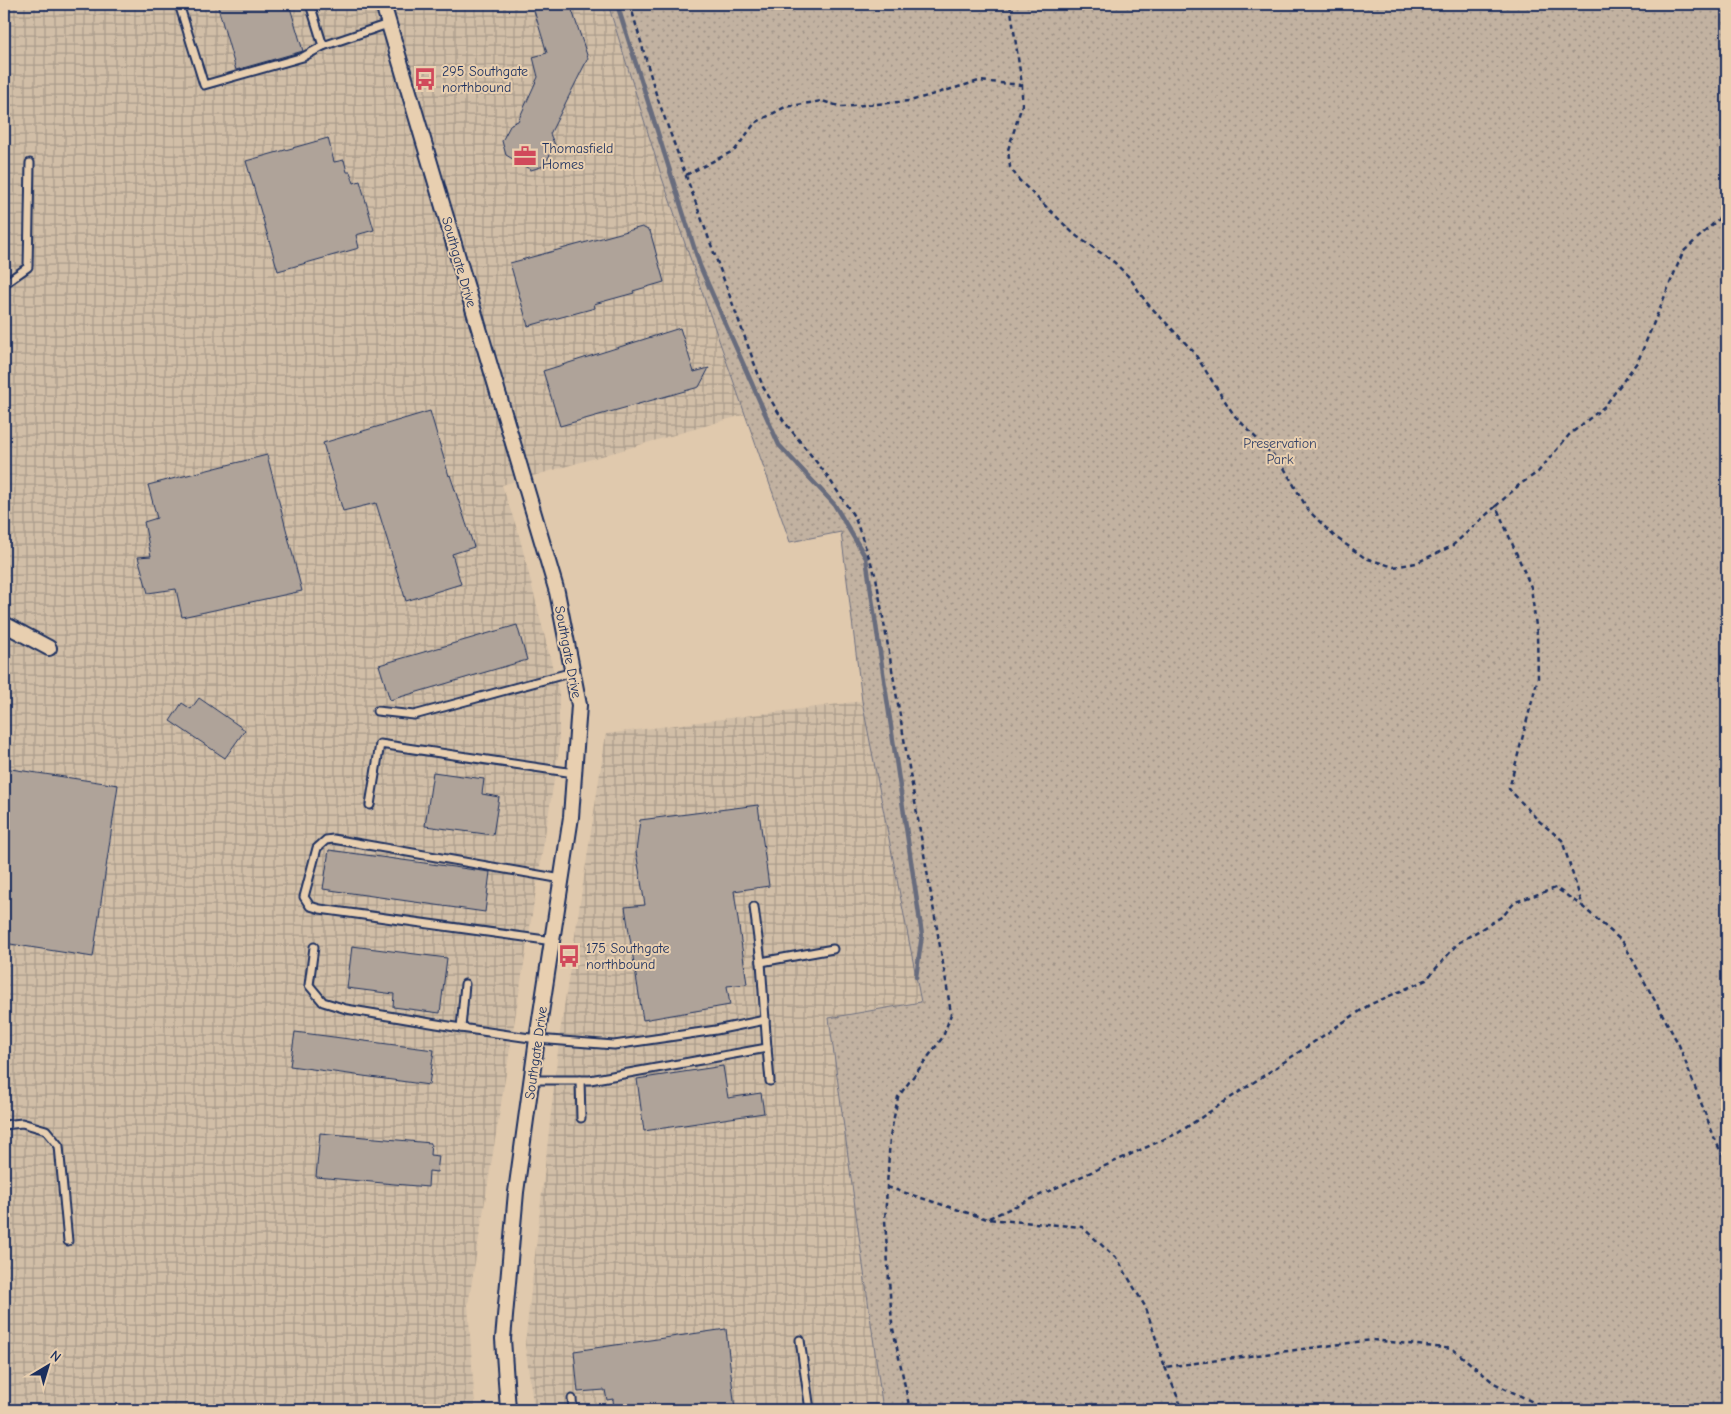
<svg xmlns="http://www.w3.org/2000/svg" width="1731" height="1414" font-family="'Comic Neue',sans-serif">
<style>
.industrial{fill:url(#industrial-grid)}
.park{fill:url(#park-dots);stroke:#6e7080}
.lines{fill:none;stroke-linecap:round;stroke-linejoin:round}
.stream{stroke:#686c7d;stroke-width:4.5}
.building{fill:#afa399;stroke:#1b2f5e}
.lane-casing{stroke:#1b2f5e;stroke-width:11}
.street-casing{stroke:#1b2f5e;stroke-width:18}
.path{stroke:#1b2f5e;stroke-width:2.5;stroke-dasharray:5 4;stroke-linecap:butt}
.lane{stroke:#e8cfb0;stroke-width:7}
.street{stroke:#e8cfb0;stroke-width:14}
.labels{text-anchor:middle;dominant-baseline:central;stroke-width:4;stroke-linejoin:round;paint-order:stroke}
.poi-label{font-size:14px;fill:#1b2f5e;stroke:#e8cfb0;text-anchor:start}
.street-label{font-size:14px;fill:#1b2f5e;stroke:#e8cfb0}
.park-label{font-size:14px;fill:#344368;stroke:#e8cfb0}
</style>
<defs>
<pattern id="industrial-grid" width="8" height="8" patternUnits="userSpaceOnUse" patternTransform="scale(1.25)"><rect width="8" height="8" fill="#d1bea7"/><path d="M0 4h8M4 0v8" fill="none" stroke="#a99b8b"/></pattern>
<pattern id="park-dots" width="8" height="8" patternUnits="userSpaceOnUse" patternTransform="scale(1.25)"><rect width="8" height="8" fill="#c2b2a1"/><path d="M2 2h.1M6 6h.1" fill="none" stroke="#9d9186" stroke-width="1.8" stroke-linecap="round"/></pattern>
</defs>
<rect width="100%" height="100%" fill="#e0c9ad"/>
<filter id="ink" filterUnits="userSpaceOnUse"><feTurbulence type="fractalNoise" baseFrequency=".02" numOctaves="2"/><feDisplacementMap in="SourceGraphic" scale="10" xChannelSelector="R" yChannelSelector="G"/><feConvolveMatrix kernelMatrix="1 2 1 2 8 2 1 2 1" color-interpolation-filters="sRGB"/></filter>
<g filter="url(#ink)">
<g class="industrial">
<polygon points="4,4 608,4 662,178 746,414 502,485 519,535 559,693 559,750 468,1305 475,1410 4,1410"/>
<polygon points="862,701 921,1002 829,1018 883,1410 534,1410 525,1344 560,1033 606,734"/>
</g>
<polygon class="park" points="608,4 1727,4 1727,1410 883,1410 829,1018 921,1002 862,701 841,532 790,542 662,178"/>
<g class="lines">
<polyline class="stream" points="617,4 700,266 779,445 834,504 866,558 922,935 916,977"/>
</g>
<g class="building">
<polygon points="217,4 289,4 303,51 236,70"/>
<polygon points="532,4 570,4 588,58 550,134 555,145 544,166 531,170 506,155 502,141 511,124 518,121 538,77 533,57 547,53"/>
<polygon points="328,138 334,162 344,160 347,172 350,172 354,183 360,181 374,230 356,235 359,248 278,271 246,161"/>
<polygon points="642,227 650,231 664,282 633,291 634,293 594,304 595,308 528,326 510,263"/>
<polygon points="680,328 694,372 709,368 699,387 560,426 543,371"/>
<polygon points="430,411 449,476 450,475 474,547 452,554 461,584 406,601 376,503 343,511 323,443"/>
<polygon points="267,455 302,591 182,617 176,589 148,593 138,557 151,556 144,522 157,518 148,485"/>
<polygon points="517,625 527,660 390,700 379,665"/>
<polygon points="199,698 245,730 225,758 170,721 182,703 191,709"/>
<polygon points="4,768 118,785 93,957 4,943"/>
<polygon points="433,772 484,779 482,794 499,797 493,835 425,826"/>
<polygon points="758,805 769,886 734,891 747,984 727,986 730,1005 643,1020 625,907 645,905 636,852 640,820"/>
<polygon points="329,850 490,872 485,912 323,889"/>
<polygon points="352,946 447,958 440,1013 393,1007 394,994 347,988"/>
<polygon points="295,1032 434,1050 429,1085 290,1066"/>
<polygon points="723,1066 728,1098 761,1093 764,1113 644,1131 637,1079"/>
<polygon points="320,1133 431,1143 430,1155 439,1156 437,1172 429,1171 428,1187 316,1177"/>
<polygon points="726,1329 735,1410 614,1410 613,1399 607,1400 605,1390 578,1392 574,1351"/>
</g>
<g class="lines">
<defs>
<g id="lane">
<polyline points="179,4 204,85 303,57 323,46 388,24"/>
<polyline points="310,4 323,46"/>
<polyline points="4,284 28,267 30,163"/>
<polyline points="377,711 414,715 573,672"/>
<polyline points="370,805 380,744 574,773"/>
<polyline points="553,941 320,909 310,906 304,897 317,848 326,840 333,839 562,879"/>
<polyline points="314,947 309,985 323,1002 346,1009 461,1028 537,1039 614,1045 716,1030 765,1020 761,962 754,907"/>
<polyline points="761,962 833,949"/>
<polyline points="461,1028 465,984"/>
<polyline points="767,1048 770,1081"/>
<polyline points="531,1080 590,1080 767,1048 765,1020"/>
<polyline points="580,1080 581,1118"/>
<polyline points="4,1125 22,1123 46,1130 59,1146 68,1241"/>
<polyline points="800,1340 810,1410"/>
<polyline points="572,1399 573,1410"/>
</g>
<g id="street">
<polyline points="383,4 557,592 579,705 571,817 537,1039 516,1192 503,1339 508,1410"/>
<polyline points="4,624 49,648"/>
</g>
</defs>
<use href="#lane" class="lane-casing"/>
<use href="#street" class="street-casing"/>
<g class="path">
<polyline points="630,4 656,94 763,387 783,420 826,474 855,518 876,577 946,981 951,1014 943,1037 898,1097 890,1137 885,1220 892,1324 910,1410"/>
<polyline points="1010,4 1022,85 1022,105 1008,150 1010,167 1019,180 1075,235 1114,262 1130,278 1146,302 1193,351 1234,415 1283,466 1308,510 1334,536 1365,558 1394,567 1416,563 1452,546 1496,506"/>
<polyline points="686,175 735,150 755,123 785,107 822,101 842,107 910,101 979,81 1021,85"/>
<polyline points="1727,211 1683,252 1638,361 1605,406 1569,435 1538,472 1519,485 1496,506 1531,587 1537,634 1538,678 1509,789 1539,821 1562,840 1583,907 1623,942 1679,1045 1716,1142 1727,1163"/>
<polyline points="887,1187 987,1219 1082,1227 1118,1260 1146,1308 1165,1367 1372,1340 1453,1349 1494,1383 1549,1410"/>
<polyline points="989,1218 1178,1133 1369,1005 1426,980 1458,943 1503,916 1515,902 1556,888 1582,906"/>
<polyline points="1165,1367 1183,1410"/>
</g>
<use href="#lane" class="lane"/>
<use href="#street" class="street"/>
</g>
</g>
<defs>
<symbol id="bus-bare" viewBox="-9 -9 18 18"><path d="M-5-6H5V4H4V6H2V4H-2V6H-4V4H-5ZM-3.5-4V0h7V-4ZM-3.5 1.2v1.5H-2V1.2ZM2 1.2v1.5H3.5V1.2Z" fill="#d1495b" stroke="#e8cfb0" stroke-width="2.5" paint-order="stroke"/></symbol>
<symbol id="office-bare" viewBox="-9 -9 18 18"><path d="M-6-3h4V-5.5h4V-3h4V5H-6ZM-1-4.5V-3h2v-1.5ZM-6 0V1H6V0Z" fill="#d1495b" stroke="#e8cfb0" stroke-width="2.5" paint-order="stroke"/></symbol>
</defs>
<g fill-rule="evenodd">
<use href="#bus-bare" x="409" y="63" width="32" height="32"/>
<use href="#office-bare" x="509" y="140" width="32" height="32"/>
<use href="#bus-bare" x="553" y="940" width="32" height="32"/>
</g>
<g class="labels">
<g class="poi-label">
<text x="442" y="71">295 Southgate<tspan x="442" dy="16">northbound</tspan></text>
<text x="542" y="148">Thomasfield<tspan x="542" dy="16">Homes</tspan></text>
<text x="586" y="948">175 Southgate<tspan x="586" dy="16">northbound</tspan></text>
</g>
<g class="street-label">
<text transform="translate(459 262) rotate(74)">Southgate Drive</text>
<text transform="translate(568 652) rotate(79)">Southgate Drive</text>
<text transform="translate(536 1053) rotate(-82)">Southgate Drive</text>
</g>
<g class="park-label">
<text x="1280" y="443">Preservation<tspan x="1280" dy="16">Park</tspan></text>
</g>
</g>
<rect width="1731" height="1414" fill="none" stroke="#e8cfb0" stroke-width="20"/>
<rect x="10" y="10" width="1711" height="1394" fill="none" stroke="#1b2f5e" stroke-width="2" filter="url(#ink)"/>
<g transform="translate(48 1366) rotate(38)" stroke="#e8cfb0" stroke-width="4" paint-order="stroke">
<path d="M0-4L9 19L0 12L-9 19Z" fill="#1b2f5e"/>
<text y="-8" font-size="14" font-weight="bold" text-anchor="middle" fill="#1b2f5e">N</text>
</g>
</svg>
